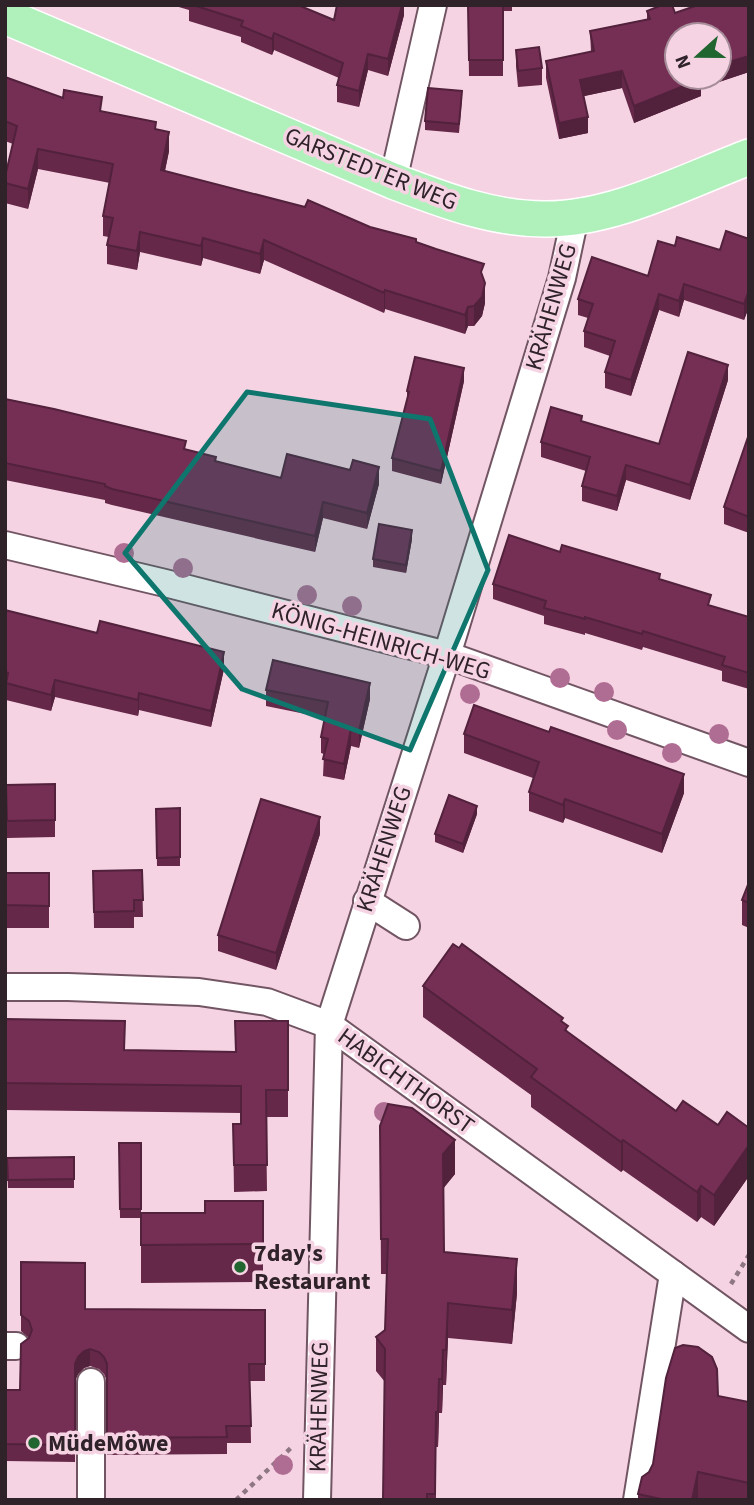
<svg xmlns="http://www.w3.org/2000/svg" width="754" height="1505" font-family="'Source Sans 3',sans-serif">
<style>
.lines{fill:none;stroke-linecap:round;stroke-linejoin:round}
.minor-casing{stroke:#725563;stroke-width:30}
.major-casing{stroke:#fff;stroke-width:38}
.path{stroke:#8e7782;stroke-width:4.5;stroke-dasharray:5 5;stroke-linecap:butt}
.minor{stroke:#fff;stroke-width:26}
.major{stroke:#b0f0bb;stroke-width:35}
.tree{fill:#b06d93}
.wall{fill:#652849}
.shaded-wall{fill:#52213c}
.building{fill:#752f55;stroke:#52213c;stroke-width:2}
.marked{fill:#0f766e;fill-opacity:0.2;stroke:#0f766e;stroke-width:5;stroke-linejoin:round}
.poi-dot{fill:#216531;stroke:#f6d3e3;stroke-width:2.5}
.labels{text-anchor:middle;dominant-baseline:central;stroke-width:7;stroke-linejoin:round;paint-order:stroke}
.street-label{font-size:24px;fill:#2f2329;stroke:#f6d3e3}
.poi-label{font-size:24px;font-weight:bold;fill:#2f2329;stroke:#f6d3e3;text-anchor:start}
</style>
<rect width="100%" height="100%" fill="#f6d3e3"/>
<g class="lines">
<defs>
<g id="minor">
<polyline points="393,181 433,5"/>
<polyline points="5,545 165,583 447,655 749,763"/>
<polyline points="367,901 406,926"/>
<polyline points="5,987 68,987 199,992 267,1002 329,1025 749,1329"/>
<polyline points="5,1346 16,1346"/>
<polyline points="91,1500 91,1382"/>
<polyline points="317,1500 329,1025 447,655 562,278 575,217"/>
<polyline points="637,1500 673,1274"/>
</g>
<path id="major" d="M5 16 393 181C441 199 491 219 544 219 612 220 686 181 749 157"/>
</defs>
<use href="#minor" class="minor-casing"/>
<use href="#major" class="major-casing"/>
<g class="path">
<polyline points="731,1284 749,1255"/>
<polyline points="236,1500 293,1446"/>
</g>
<use href="#minor" class="minor"/>
<use href="#major" class="major"/>
</g>
<g class="tree">
<circle cx="124" cy="553" r="10"/>
<circle cx="183" cy="568" r="10"/>
<circle cx="307" cy="595" r="10"/>
<circle cx="352" cy="606" r="10"/>
<circle cx="560" cy="678" r="10"/>
<circle cx="604" cy="692" r="10"/>
<circle cx="470" cy="694" r="10"/>
<circle cx="617" cy="730" r="10"/>
<circle cx="719" cy="734" r="10"/>
<circle cx="672" cy="753" r="10"/>
<circle cx="384" cy="1112" r="10"/>
<circle cx="283" cy="1465" r="10"/>
</g>
<g class="wall">
<polygon points="172,5 298,5 334,20 404,5 404,15 388,76 368,70 359,107 337,102 337,85 339,78 274,50 272,55 241,42 241,37 189,21 189,10"/>
<polygon points="468,5 512,5 512,11 503,11 503,76 469,76"/>
<polygon points="749,5 749,72 701,88 701,96 634,123 622,88 584,96 588,133 559,139 546,78 546,61 591,52 590,31 647,19 647,11 675,13"/>
<polygon points="516,50 542,68 542,85 518,87 516,66"/>
<polygon points="5,77 63,98 156,129 169,151 165,171 370,227 416,242 484,280 485,303 482,316 474,326 468,326 465,334 385,309 384,313 264,260 260,274 203,258 201,266 140,252 137,270 107,264 107,245 109,237 103,236 103,216 110,183 38,169 28,209 5,203 5,177 13,144 5,141"/>
<polygon points="462,99 459,133 425,130 425,121"/>
<polygon points="749,239 749,307 744,320 684,300 679,317 659,310 631,396 605,388 605,372 610,356 584,347 584,331 588,318 578,315 578,299 648,276"/>
<polygon points="728,380 690,500 626,480 617,511 582,501 582,486 586,471 541,457 541,442 582,421 659,444"/>
<polygon points="464,381 441,484 392,471 392,458 407,400 407,391"/>
<polygon points="5,399 186,450 216,462 281,478 379,484 367,529 323,518 315,552 112,505 105,503 105,500 5,480"/>
<polygon points="749,434 749,533 724,524 724,507"/>
<polygon points="412,539 406,573 373,567 373,559"/>
<polygon points="560,552 660,579 711,606 749,617 749,689 722,681 722,671 643,647 642,650 585,633 585,635 544,624 544,616 493,599 493,584"/>
<polygon points="5,610 224,669 211,727 139,710 138,716 55,697 51,711 6,700"/>
<polygon points="266,690 370,699 359,748 351,746 344,780 323,776 324,754 321,753 321,737 325,718 266,706"/>
<polygon points="464,734 684,793 662,853 565,818 563,823 529,811 529,792 533,778 464,753"/>
<polygon points="55,784 55,837 7,838 6,785"/>
<polygon points="180,808 180,866 157,866 156,809"/>
<polygon points="477,814 463,853 435,842 435,834"/>
<polygon points="320,834 276,970 218,951 218,935"/>
<polygon points="142,870 143,917 134,917 134,928 94,928 93,871"/>
<rect x="5" y="873" width="44" height="55"/>
<polygon points="749,882 749,928 742,925 742,900"/>
<polygon points="459,948 563,1023 568,1032 676,1111 718,1125 749,1128 749,1176 714,1226 701,1217 697,1222 623,1170 621,1172 531,1107 531,1095 423,1017 423,986"/>
<polygon points="288,1021 288,1117 266,1117 267,1191 234,1192 233,1124 241,1124 241,1113 5,1110 5,1039 125,1050 235,1052"/>
<polygon points="380,1126 455,1174 443,1188 444,1252 517,1293 512,1344 448,1338 446,1385 443,1385 442,1413 439,1413 438,1447 436,1447 436,1500 383,1500 385,1382 376,1371 376,1337 385,1330 387,1274 381,1274"/>
<polygon points="119,1143 141,1143 141,1213 205,1213 263,1201 263,1282 141,1283 141,1218 120,1218"/>
<polygon points="74,1157 74,1188 8,1188 7,1158"/>
<polygon points="21,1262 85,1309 265,1310 265,1381 250,1381 251,1443 227,1443 227,1454 107,1455 107,1381 104,1374 99,1369 90,1366 84,1368 78,1374 75,1381 75,1462 5,1461 5,1390 20,1390 29,1338 21,1331"/>
<polygon points="718,1396 749,1402 749,1500 638,1500 638,1494 649,1472"/>
</g>
<g class="shaded-wall">
<polygon points="402,5 404,5 404,15 388,76 388,59"/>
<polygon points="274,33 274,50 272,55 272,39"/>
<polygon points="368,54 368,70 359,107 359,91"/>
<polygon points="749,56 749,72 701,88 701,96 634,123 634,106 698,77 719,77 719,65"/>
<polygon points="622,71 622,88 580,97 580,80"/>
<polygon points="588,117 588,133 559,139 559,123"/>
<polygon points="169,132 169,151 161,189 161,170"/>
<polygon points="38,149 38,169 28,209 28,189"/>
<polygon points="140,232 140,252 137,270 137,251"/>
<polygon points="203,238 203,258 201,266 201,246"/>
<polygon points="264,240 264,260 260,274 260,254"/>
<polygon points="485,283 485,303 482,316 474,326 474,306"/>
<polygon points="684,284 684,300 679,317 679,301"/>
<polygon points="385,290 385,309 384,313 384,293"/>
<polygon points="749,290 749,307 744,320 744,304"/>
<polygon points="659,294 659,310 631,396 631,380"/>
<polygon points="468,307 468,326 465,334 465,315"/>
<polygon points="728,365 728,380 690,500 690,485"/>
<polygon points="464,368 464,381 441,484 441,471"/>
<polygon points="626,465 626,480 617,511 617,496"/>
<polygon points="379,467 379,484 367,529 367,513"/>
<polygon points="323,502 323,518 315,552 315,536"/>
<polygon points="412,530 412,539 406,573 406,565"/>
<polygon points="224,652 224,669 211,727 211,711"/>
<polygon points="55,680 55,697 51,711 51,695"/>
<polygon points="370,683 370,699 359,748 359,731"/>
<polygon points="139,693 139,710 138,716 138,700"/>
<polygon points="351,729 351,746 344,780 344,764"/>
<polygon points="684,774 684,793 662,853 662,834"/>
<polygon points="565,799 565,818 563,823 563,805"/>
<polygon points="477,806 477,814 463,853 463,844"/>
<polygon points="320,817 320,834 276,970 276,953"/>
<polygon points="455,1140 455,1174 443,1189 443,1154"/>
<polygon points="623,1140 623,1170 621,1172 621,1142"/>
<polygon points="749,1145 749,1176 714,1226 714,1195"/>
<polygon points="701,1186 701,1217 697,1222 697,1192"/>
<polygon points="517,1259 517,1293 512,1344 512,1310"/>
<polygon points="448,1303 448,1338 446,1385 446,1350"/>
<polygon points="90,1349 90,1366 84,1368 78,1374 75,1381 75,1364 78,1357 84,1351"/>
<polygon points="443,1350 443,1385 442,1413 442,1379"/>
<polygon points="439,1379 439,1413 438,1447 438,1412"/>
<polygon points="698,1472 698,1500 692,1500"/>
</g>
<g class="building">
<polygon points="193,5 298,5 334,20 337,5 402,5 388,59 368,54 359,91 337,85 343,63 274,33 272,39 241,26 243,21"/>
<polygon points="468,5 503,5 503,60 469,60"/>
<polygon points="662,5 672,5 675,13 698,5 749,5 749,56 719,65 719,35 677,35 677,77 700,77 701,79 634,106 622,71 580,80 588,117 559,123 546,61 594,51 590,31 650,19 647,11"/>
<polygon points="539,47 542,68 518,71 516,50"/>
<polygon points="5,77 63,98 64,90 102,97 100,111 156,122 155,129 169,132 161,170 305,207 308,200 370,227 416,239 416,242 436,249 484,264 481,272 485,283 482,297 474,306 468,307 465,315 385,290 384,293 264,240 260,254 203,238 201,246 140,232 137,251 107,245 113,218 103,216 113,164 38,149 28,189 5,183 5,177 17,126 5,121"/>
<polygon points="428,88 462,91 459,124 425,121"/>
<polygon points="726,231 749,239 749,290 744,304 684,284 679,301 659,294 631,380 605,372 615,341 584,331 593,304 578,299 592,257 648,276 658,241 675,246 677,237 720,250"/>
<polygon points="688,352 728,365 690,485 626,465 617,496 582,486 590,457 541,442 551,407 582,416 581,421 659,444"/>
<polygon points="415,357 464,368 441,471 392,458 409,392 407,391"/>
<polygon points="5,399 54,409 186,441 184,449 216,457 215,461 281,478 287,454 350,470 353,460 379,467 367,513 323,502 315,536 112,489 105,486 105,484 5,463"/>
<polygon points="749,434 749,517 724,507"/>
<polygon points="379,524 412,530 406,565 373,559"/>
<polygon points="509,535 560,552 562,545 660,574 659,579 711,595 708,605 749,617 749,673 722,665 725,657 643,631 642,634 585,617 585,619 544,608 546,601 493,584"/>
<polygon points="5,610 97,633 100,621 224,652 211,711 139,693 138,700 55,680 51,695 6,683 8,673 5,672"/>
<polygon points="273,660 370,683 359,731 351,729 344,764 323,759 328,739 321,737 328,702 266,690"/>
<polygon points="474,705 549,732 551,727 684,774 662,834 565,799 563,805 529,792 539,762 464,734"/>
<polygon points="55,784 55,820 7,821 6,785"/>
<polygon points="449,795 477,806 463,844 435,834"/>
<polygon points="261,799 320,817 276,953 218,935"/>
<polygon points="180,808 180,857 157,858 156,809"/>
<polygon points="142,870 143,900 134,900 134,911 94,912 93,871"/>
<polygon points="5,873 49,873 49,906 5,905"/>
<polygon points="749,882 749,903 742,900"/>
<polygon points="453,944 459,948 462,944 563,1018 561,1021 568,1026 565,1030 676,1111 683,1101 718,1125 727,1112 749,1128 749,1145 714,1195 701,1186 697,1192 623,1140 621,1142 531,1077 537,1069 423,986"/>
<polygon points="6,1019 125,1021 124,1050 236,1052 235,1021 288,1021 288,1090 266,1090 267,1165 234,1165 233,1124 241,1124 241,1086 5,1083"/>
<polygon points="388,1104 412,1108 455,1140 443,1154 444,1252 517,1259 512,1310 448,1303 446,1350 443,1350 442,1379 439,1379 438,1412 436,1412 435,1494 427,1494 427,1500 383,1500 385,1349 376,1337 385,1330 388,1239 381,1239 380,1126"/>
<polygon points="119,1143 141,1143 141,1209 120,1209"/>
<polygon points="74,1157 74,1179 8,1180 7,1158"/>
<polygon points="205,1201 263,1201 263,1244 141,1245 141,1213 205,1213"/>
<polygon points="21,1262 85,1263 85,1309 265,1310 265,1364 249,1364 251,1426 226,1426 227,1437 107,1438 107,1364 104,1357 99,1352 90,1349 84,1351 78,1357 75,1364 75,1445 5,1444 5,1390 20,1390 21,1344 29,1338 32,1330 29,1321 21,1315"/>
<polygon points="683,1345 698,1347 712,1357 717,1369 718,1396 749,1402 749,1483 698,1472 692,1500 665,1500 638,1494 642,1477 649,1472 653,1464 666,1378 675,1348"/>
</g>
<path class="marked" d="M247 392 430 419 488 570 410 750 242 689 125 553Z"/>
<g class="poi-dot">
<circle cx="240" cy="1267" r="7"/>
<circle cx="34" cy="1443" r="7"/>
</g>
<g class="labels">
<g class="street-label">
<text transform="translate(371 169) rotate(22)">GARSTEDTER WEG</text>
<text transform="translate(551 307) rotate(-74)">KRÄHENWEG</text>
<text transform="translate(381 641) rotate(16)">KÖNIG-HEINRICH-WEG</text>
<text transform="translate(384 849) rotate(-72)">KRÄHENWEG</text>
<text transform="translate(406 1081) rotate(36)">HABICHTHORST</text>
<text transform="translate(319 1407) rotate(-89)">KRÄHENWEG</text>
</g>
<g class="poi-label">
<text x="254" y="1253">7day's<tspan x="254" dy="28">Restaurant</tspan></text>
<text x="48" y="1443">MüdeMöwe</text>
</g>
</g>
<rect width="754" height="1505" fill="none" stroke="#2f2329" stroke-width="14"/>
<g transform="translate(698 56) rotate(249)"><circle r="33" fill="#f6d3e3" stroke="#a68d99" stroke-width="2"/>
<path d="M0-5L12 26L0 18L-12 26Z" fill="#216531"/>
<text y="-10" font-size="19" font-weight="bold" text-anchor="middle" fill="#2f2329">N</text>
</g>
</svg>
